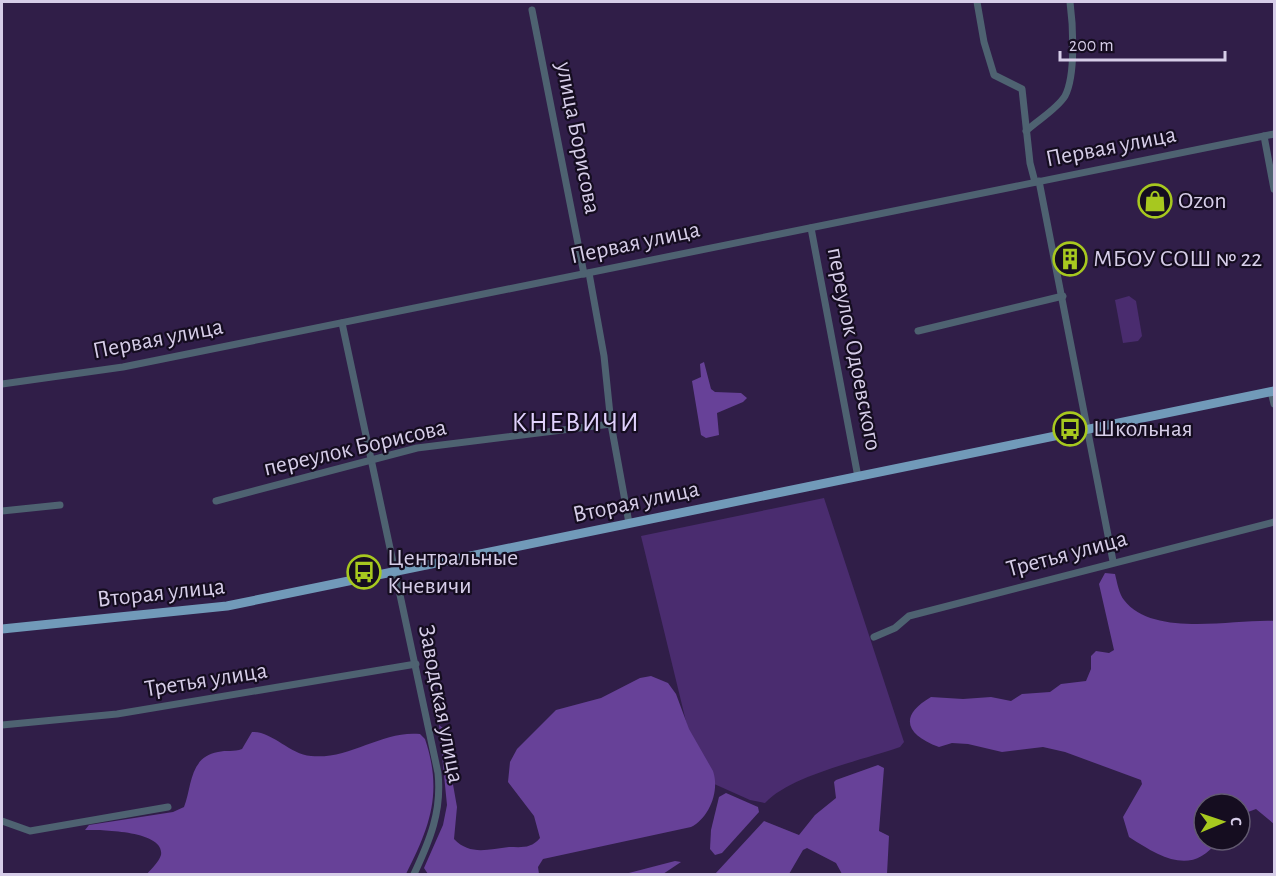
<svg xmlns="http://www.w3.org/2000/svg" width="1276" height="876" font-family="'Alegreya Sans',sans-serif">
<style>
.green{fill:#4a2c6f}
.forest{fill:#674198}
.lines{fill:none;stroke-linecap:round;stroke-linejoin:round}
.minor{stroke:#4e6271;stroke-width:7}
.major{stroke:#719ab9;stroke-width:9}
.labels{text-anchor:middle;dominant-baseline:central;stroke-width:4.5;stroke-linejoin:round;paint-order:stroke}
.street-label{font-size:24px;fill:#d6cde8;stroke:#150d20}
.poi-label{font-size:24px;fill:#d6cde8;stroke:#150d20;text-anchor:start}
.quarter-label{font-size:27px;letter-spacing:1.5px;fill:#e0d1fc;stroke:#150d20}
</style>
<rect width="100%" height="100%" fill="#301e48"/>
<g class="green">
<polygon points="1129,296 1136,301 1142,336 1138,341 1123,343 1115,300"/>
<path d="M824 498 904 742 900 747C863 760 791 775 765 803L750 800 712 783 691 742 641 536Z"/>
</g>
<g class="forest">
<polygon points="704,362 711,389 715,392 741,393 747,398 743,402 717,413 719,435 706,438 701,435 692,381 701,377 700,364"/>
<path d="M1105 573 1115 574C1117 582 1119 594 1124 600 1153 638 1234 619 1274 621V824L1256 809 1240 815V804H1204V840H1218C1193 876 1163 859 1129 837L1123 817 1142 784 1141 780 1065 752 1043 747 1002 752 968 744 952 743 939 747C906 735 898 716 931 697L963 699 991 697 1011 701 1022 694 1050 692 1061 684 1086 681 1091 669V656L1096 651 1109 653 1114 650 1099 584Z"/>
<path d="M651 676 668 683 676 694 689 729 713 771C720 791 709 818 691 827L543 859 538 867 539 874H428L424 868 443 825 447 805 439 725 443 728 457 807 454 839C470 856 489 849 509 847 521 847 531 849 540 838L534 816 508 782 510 762 517 749 556 710 601 698 640 678Z"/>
<path d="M252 732C272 731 289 754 311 756 349 760 383 730 420 734L425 739C443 793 430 826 406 874H147C151 869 159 862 161 855 165 830 99 830 85 830L89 825 173 812 184 807C192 787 189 757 218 752 226 750 234 752 242 749Z"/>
<polygon points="878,765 884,768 879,831 889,836 887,874 842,874 836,863 807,848 803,850 789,874 715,874 764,821 799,835 815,815 836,798 834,782 836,780"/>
<polygon points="726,793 758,807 759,812 722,853 715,855 710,849 711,830 719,797"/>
<polygon points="675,861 681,862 663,874 625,874"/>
</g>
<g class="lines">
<g class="minor">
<polyline points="977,2 984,42 994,75 1022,89 1030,163 1035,182"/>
<polyline points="532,10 584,274"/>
<path d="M1026 131C1038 120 1057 109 1065 96 1076 75 1073 25 1070 2"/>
<polyline points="1264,136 1274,189"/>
<polyline points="1039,181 1113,561"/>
<polyline points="811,228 858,477"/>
<polyline points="589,273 604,356 611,424 629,523"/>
<path d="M342 323 438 773C442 811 430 840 414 874"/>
<polyline points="918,331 1063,296"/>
<polyline points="2,384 123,367 1274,134"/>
<polyline points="1271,392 1274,404"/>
<polyline points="216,501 417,448 611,424"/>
<polyline points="2,511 60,505"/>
<polyline points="874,637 895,628 909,616 1274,522"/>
<polyline points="2,725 117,714 416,664"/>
<polyline points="2,821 30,831 168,807"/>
</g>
<polyline class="major" points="2,629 227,606 1274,391"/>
</g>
<defs>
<symbol id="shop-ring" viewBox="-11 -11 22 22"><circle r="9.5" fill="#150d20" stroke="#a7c81f" stroke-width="1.5"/><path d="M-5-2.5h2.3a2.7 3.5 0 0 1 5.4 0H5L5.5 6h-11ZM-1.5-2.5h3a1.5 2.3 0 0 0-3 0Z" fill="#a7c81f"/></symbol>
<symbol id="building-ring" viewBox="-11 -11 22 22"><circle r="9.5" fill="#150d20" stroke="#a7c81f" stroke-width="1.5"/><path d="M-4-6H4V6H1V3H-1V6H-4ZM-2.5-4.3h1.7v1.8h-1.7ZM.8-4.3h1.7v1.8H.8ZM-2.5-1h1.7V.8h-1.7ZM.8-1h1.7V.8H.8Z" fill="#a7c81f"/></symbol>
<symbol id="bus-ring" viewBox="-11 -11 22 22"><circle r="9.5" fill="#150d20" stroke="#a7c81f" stroke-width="1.5"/><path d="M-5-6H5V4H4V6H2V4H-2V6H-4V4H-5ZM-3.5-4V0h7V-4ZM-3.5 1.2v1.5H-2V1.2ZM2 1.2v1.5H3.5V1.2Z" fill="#a7c81f"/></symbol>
</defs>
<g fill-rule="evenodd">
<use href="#shop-ring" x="1136" y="182" width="38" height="38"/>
<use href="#building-ring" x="1051" y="240" width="38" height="38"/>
<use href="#bus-ring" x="1051" y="410" width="38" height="38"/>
<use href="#bus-ring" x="345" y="553" width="38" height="38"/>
</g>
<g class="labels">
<g class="street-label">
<text transform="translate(578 138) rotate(79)">улица Борисова</text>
<text transform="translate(1111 147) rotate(-11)">Первая улица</text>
<text transform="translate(635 243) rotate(-12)">Первая улица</text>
<text transform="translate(158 339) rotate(-11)">Первая улица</text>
<text transform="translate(854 349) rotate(79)">переулок Одоевского</text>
<text transform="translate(355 448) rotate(-13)">переулок Борисова</text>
<text transform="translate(636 502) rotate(-12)">Вторая улица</text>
<text transform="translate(1067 554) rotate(-15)">Третья улица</text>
<text transform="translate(161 593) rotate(-6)">Вторая улица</text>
<text transform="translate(206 680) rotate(-9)">Третья улица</text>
<text transform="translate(441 704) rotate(79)">Заводская улица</text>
</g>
<g class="poi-label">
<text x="1178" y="201">Ozon</text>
<text x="1093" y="259">МБОУ СОШ № 22</text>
<text x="1093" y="429">Школьная</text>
<text x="387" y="558">Центральные<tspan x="387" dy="28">Кневичи</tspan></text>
</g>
<g class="quarter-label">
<text x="576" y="422">КНЕВИЧИ</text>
</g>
</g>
<rect width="1276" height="876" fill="none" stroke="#d6cde8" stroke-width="6"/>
<g transform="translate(1222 822) rotate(88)"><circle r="28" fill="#150d20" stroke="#625a70" stroke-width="1.5"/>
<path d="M0-4.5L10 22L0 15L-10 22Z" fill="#a7c81f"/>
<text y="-9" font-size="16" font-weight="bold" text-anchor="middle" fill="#d6cde8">С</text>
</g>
<path d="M1060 51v9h165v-9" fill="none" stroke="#d6cde8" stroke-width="3"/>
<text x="1069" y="51" font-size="18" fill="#d6cde8" stroke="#150d20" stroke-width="4.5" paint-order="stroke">200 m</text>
</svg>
